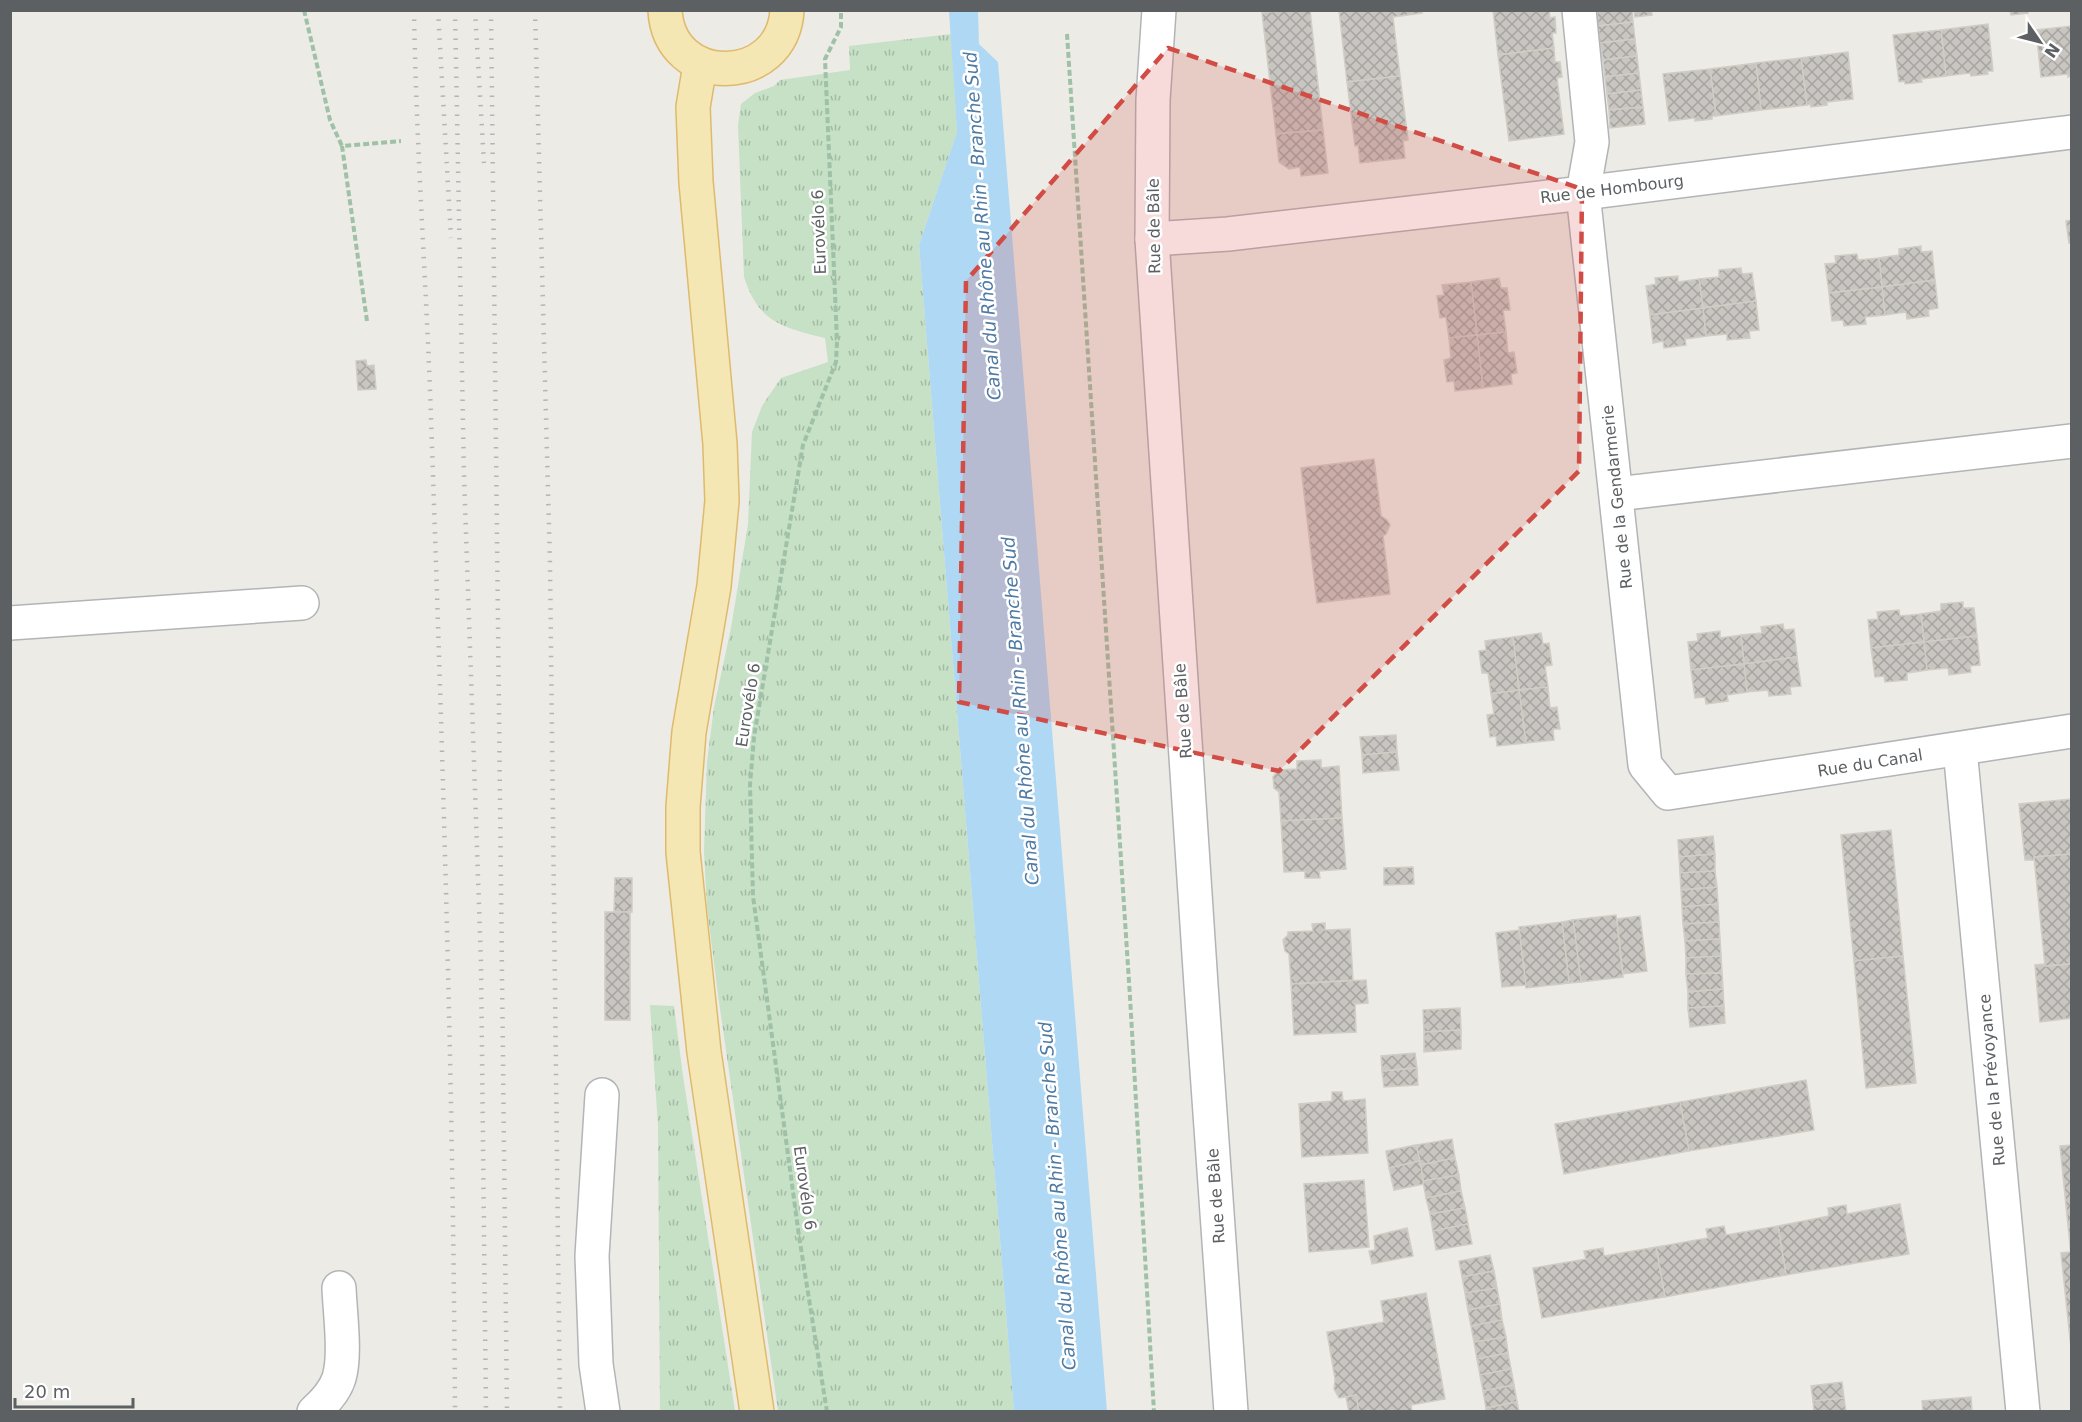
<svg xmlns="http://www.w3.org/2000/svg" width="2082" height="1422" font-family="'DejaVu Sans',sans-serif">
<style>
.grass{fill:url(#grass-tufts)}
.water{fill:#afd8f4}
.building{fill:url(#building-cross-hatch);stroke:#d1cdc4;stroke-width:1.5}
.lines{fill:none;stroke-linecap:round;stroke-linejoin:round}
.minor-casing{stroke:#b2b5b8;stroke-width:36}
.major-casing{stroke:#dfba6d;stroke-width:36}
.path{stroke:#9fc1a8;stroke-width:4;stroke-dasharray:6 3;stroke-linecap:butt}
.minor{stroke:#fff;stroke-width:33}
.major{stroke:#f4e7b3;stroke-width:33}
.rail{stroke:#b3b4b4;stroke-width:4.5;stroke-dasharray:1.5 8;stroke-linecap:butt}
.marked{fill:#d24c46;fill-opacity:0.2;stroke:#d24c46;stroke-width:4.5;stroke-dasharray:12 8;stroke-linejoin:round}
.labels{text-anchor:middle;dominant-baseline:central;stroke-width:5;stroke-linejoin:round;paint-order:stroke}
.street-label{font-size:16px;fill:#5d6063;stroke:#fff}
.water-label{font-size:18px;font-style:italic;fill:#4e7aa4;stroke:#fff}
</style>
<defs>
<pattern id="grass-tufts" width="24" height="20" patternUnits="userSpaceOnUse" patternTransform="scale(1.5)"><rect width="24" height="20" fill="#c6e1c5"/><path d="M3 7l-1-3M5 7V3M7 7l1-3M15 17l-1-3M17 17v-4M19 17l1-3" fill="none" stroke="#a4baa4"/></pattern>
<pattern id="building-cross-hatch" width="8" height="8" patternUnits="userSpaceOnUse" patternTransform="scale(1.5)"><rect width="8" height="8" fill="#c9c6c2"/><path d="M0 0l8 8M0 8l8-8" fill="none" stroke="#a6a4a1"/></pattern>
</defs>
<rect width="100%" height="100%" fill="#edebe5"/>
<g class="grass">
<path d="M951 34 957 132 919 245 1014 1411H778L718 995 707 907 704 851 707 762 714 707 731 628 748 524 752 432 762 406 781 378 828 362 825 338C782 327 759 323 744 277L738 125 741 104 755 93 774 86 780 80 850 70 849 46Z"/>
<polygon points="650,1005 674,1006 683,1076 735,1411 660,1411 658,1126"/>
</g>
<polygon class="water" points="949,11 978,11 979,44 998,62 1107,1411 1014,1411 919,245 957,132"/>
<g class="building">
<polygon points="1287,10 1310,10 1323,130 1276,134 1262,13"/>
<polygon points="1339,10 1422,10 1422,13 1393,17 1400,76 1347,82"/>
<polygon points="1493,10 1549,10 1550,18 1555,17 1556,33 1552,33 1554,48 1498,55"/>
<polygon points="1597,10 1632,10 1633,22 1598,26"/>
<polygon points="1634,10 1651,10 1652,15 1635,17"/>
<polygon points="2010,10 2027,10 2028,13 2011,15"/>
<polygon points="1633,22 1635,39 1600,43 1598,26"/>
<polygon points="1988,24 1993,71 1987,71 1988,74 1971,76 1970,73 1946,76 1941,30"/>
<polygon points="2072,26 2072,76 2068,77 2068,74 2041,77 2036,30"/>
<polygon points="1941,30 1946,76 1921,79 1922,82 1905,84 1905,81 1899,82 1893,35"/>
<polygon points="1635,39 1637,56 1603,60 1600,43"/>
<polygon points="1554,48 1555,62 1560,62 1562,77 1557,78 1564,134 1509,141 1498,55"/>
<polygon points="1848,52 1853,99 1827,102 1827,105 1811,107 1810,104 1807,105 1801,58"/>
<polygon points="1637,56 1639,73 1605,77 1603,60"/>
<polygon points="1801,58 1807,105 1761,110 1756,63"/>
<polygon points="1756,63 1761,110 1716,116 1710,69"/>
<polygon points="1710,69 1716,116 1712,116 1712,119 1695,121 1695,118 1669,121 1663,74"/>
<polygon points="1639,73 1641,90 1607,94 1605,77"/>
<polygon points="1400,76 1408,140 1403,141 1405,158 1360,163 1358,145 1355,146 1347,82"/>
<polygon points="1641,90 1643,107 1609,110 1607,94"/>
<polygon points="1643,107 1645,124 1610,128 1609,110"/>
<polygon points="1323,130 1328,173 1301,176 1300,167 1289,169 1279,162 1276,134"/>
<polygon points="2072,220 2072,243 2069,243 2066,221"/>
<polygon points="1921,246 1921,252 1932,251 1935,280 1882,287 1879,258 1899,255 1899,249"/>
<polygon points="1857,254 1858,260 1879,258 1882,287 1829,293 1825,264 1836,263 1835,256"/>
<polygon points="1741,268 1742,274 1752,273 1756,301 1703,308 1699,279 1719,277 1719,270"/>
<polygon points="1678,276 1678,282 1699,279 1703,308 1650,315 1646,286 1656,284 1655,278"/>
<polygon points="1499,278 1501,288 1507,288 1510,310 1503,310 1506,332 1477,335 1471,282"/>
<polygon points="1935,280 1938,308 1928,310 1929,316 1907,319 1906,312 1885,315 1882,287"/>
<polygon points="1471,282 1477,335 1449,338 1446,317 1440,318 1437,296 1444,295 1442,285"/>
<polygon points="1882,287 1885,315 1865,317 1866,324 1854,325 1844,326 1843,320 1832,321 1829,293"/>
<polygon points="1756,301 1759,330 1749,331 1750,338 1727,340 1727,334 1706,336 1703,308"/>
<polygon points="1703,308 1706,336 1685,339 1686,345 1664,348 1663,341 1653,343 1650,315"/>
<polygon points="1506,332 1508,353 1514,352 1517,373 1511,374 1512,384 1483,388 1477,335"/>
<polygon points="1477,335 1483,388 1455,391 1454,381 1447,382 1444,360 1451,358 1449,338"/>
<polygon points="366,360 367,366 374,365 376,389 358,390 356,361"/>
<polygon points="1374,459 1381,516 1387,520 1390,525 1386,534 1383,536 1390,594 1317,603 1301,468"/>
<polygon points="1963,602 1963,608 1974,608 1977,636 1924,642 1921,614 1941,611 1941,604"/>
<polygon points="1899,610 1900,616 1921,614 1924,642 1871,648 1868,620 1878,619 1877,612"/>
<polygon points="1783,624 1784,630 1794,629 1797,657 1744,664 1741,635 1762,633 1761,627"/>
<polygon points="1720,631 1720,638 1741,635 1744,664 1691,670 1688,642 1698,641 1697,634"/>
<polygon points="1541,633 1543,644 1549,643 1552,665 1545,666 1548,687 1519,690 1513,637"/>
<polygon points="1977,636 1980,665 1970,666 1971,672 1949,675 1948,668 1927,670 1924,642"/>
<polygon points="1513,637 1519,690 1491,694 1488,673 1482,673 1479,651 1486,650 1485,641"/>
<polygon points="1924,642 1927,670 1907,673 1907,680 1885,682 1884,676 1875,677 1871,648"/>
<polygon points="1797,657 1801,686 1790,687 1791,694 1769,696 1768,690 1747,692 1744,664"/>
<polygon points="1744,664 1747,692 1727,695 1728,701 1706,704 1705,697 1695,698 1691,670"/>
<polygon points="1548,687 1550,708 1557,707 1560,729 1553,729 1554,740 1526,743 1519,690"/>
<polygon points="1519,690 1526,743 1497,746 1496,736 1490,737 1487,715 1494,714 1491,694"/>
<polygon points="1396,735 1397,752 1362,755 1360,737"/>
<polygon points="1397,752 1399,770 1363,773 1362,755"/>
<polygon points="1321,760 1321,768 1339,766 1342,818 1281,821 1279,792 1274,788 1273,777 1278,770 1297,769 1297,761"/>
<polygon points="2072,799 2072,854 2034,857 2034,860 2025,860 2019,804"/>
<polygon points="1342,818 1346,869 1319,871 1320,878 1305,878 1305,871 1284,872 1281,821"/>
<polygon points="1891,830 1903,956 1854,961 1841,835"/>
<polygon points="1713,836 1715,854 1679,857 1678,840"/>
<polygon points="1715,854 1715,871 1680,873 1679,857"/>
<polygon points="2072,854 2072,964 2045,966 2034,857"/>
<polygon points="1413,867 1414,884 1384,885 1384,868"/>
<polygon points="1715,871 1717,887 1681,890 1680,873"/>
<polygon points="615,878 632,878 632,912 614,912"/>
<polygon points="1717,887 1718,904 1682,907 1681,890"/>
<polygon points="1718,904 1719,922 1683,924 1682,907"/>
<rect x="605" y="912" width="25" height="108"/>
<polygon points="1616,915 1623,977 1581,982 1573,920"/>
<polygon points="1640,916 1647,971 1623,974 1617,919"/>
<polygon points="1573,920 1581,982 1569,983 1562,922"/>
<polygon points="1562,922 1569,983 1526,988 1519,927"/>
<polygon points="1719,922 1720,939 1685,941 1683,924"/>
<polygon points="1325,923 1325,930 1350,929 1353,980 1291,984 1289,954 1285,951 1283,940 1288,935 1288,932 1313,931 1312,924"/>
<polygon points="1519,930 1526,985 1502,987 1496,933"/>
<polygon points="1720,939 1721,956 1686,958 1685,941"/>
<polygon points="1721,956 1722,973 1686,974 1686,958"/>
<polygon points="1903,956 1916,1083 1866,1088 1854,961"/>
<polygon points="2044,964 2045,966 2072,964 2072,1018 2040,1022 2035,965"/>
<polygon points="1722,973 1723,989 1688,992 1686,974"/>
<polygon points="1366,980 1368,1003 1355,1004 1356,1032 1294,1035 1291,984"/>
<polygon points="1723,989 1724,1006 1688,1008 1688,992"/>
<polygon points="1724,1006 1725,1023 1690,1027 1688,1008"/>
<polygon points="1460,1008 1461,1030 1424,1032 1423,1010"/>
<polygon points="1461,1030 1461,1049 1424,1052 1424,1032"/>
<polygon points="1415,1053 1417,1068 1382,1071 1381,1056"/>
<polygon points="1417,1068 1418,1085 1384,1087 1382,1071"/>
<polygon points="1806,1080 1814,1130 1689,1151 1680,1102"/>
<polygon points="1332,1092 1342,1092 1343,1101 1365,1099 1368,1153 1302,1157 1299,1104 1332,1101"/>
<polygon points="1680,1102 1689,1151 1564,1174 1555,1124"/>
<polygon points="1452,1139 1455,1158 1420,1165 1416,1145"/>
<polygon points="1416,1145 1420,1161 1389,1168 1386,1151"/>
<polygon points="2072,1145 2072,1255 2071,1255 2060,1146"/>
<polygon points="1455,1158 1459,1175 1423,1181 1420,1165"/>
<polygon points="1420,1161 1424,1184 1394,1190 1389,1168"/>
<polygon points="1459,1175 1461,1191 1426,1198 1423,1181"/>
<polygon points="1364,1180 1369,1247 1309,1252 1304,1184"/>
<polygon points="1461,1191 1465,1208 1430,1214 1426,1198"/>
<polygon points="1900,1204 1909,1254 1786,1275 1778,1226 1829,1216 1828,1208 1846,1205 1847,1214"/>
<polygon points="1465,1208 1468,1224 1433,1231 1430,1214"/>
<polygon points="1468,1224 1472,1244 1436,1250 1433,1231"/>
<polygon points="1724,1226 1726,1235 1778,1226 1786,1275 1665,1297 1656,1247 1708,1238 1706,1229"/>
<polygon points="1407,1228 1413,1256 1372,1264 1369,1251 1375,1250 1374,1236"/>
<polygon points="1656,1247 1665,1297 1542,1318 1533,1268 1586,1259 1584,1251 1603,1248 1604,1256"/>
<polygon points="2070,1252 2072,1255 2072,1358 2061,1253"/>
<polygon points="1490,1255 1494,1271 1462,1277 1459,1261"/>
<polygon points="1494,1271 1497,1288 1465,1293 1462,1277"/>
<polygon points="1497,1288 1500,1304 1468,1310 1465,1293"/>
<polygon points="1426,1293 1445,1399 1411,1405 1412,1412 1359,1412 1356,1395 1339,1398 1334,1389 1335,1379 1327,1332 1384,1322 1381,1301"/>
<polygon points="1500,1304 1502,1320 1471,1326 1468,1310"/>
<polygon points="1502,1320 1506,1337 1474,1342 1471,1326"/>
<polygon points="1506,1337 1508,1353 1477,1359 1474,1342"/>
<polygon points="1508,1353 1511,1369 1480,1375 1477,1359"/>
<polygon points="1511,1369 1514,1385 1483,1391 1480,1375"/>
<polygon points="1842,1382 1844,1398 1813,1401 1811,1386"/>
<polygon points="1514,1385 1517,1402 1486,1408 1483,1391"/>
<polygon points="1356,1395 1359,1412 1349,1412 1346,1397"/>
<polygon points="1971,1397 1972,1412 1923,1412 1922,1401"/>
<polygon points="1844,1398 1846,1412 1814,1412 1813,1401"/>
<polygon points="1517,1402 1519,1412 1486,1412 1486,1408"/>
</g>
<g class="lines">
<defs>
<g id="minor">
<polyline points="1159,10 1153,100 1152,239 1201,985 1231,1412"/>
<polyline points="1579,10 1592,142 1583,193 1645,765 1668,793 2072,731"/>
<polyline points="1152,239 1228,234 1583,193 2072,132"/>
<polyline points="1617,494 2072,441"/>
<polyline points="10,623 302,603"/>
<polyline points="1960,749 2023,1412"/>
<polyline points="602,1095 592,1256 596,1364 603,1412"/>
<path d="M314 1412C325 1402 335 1391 339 1378 346 1355 340 1313 339 1288"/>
</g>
<g id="major">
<path d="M665 10C669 89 783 87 787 10"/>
<polyline points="700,65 693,107 696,182 720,444 722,501 714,586 689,732 683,807 683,852 704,1052 757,1412"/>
</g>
</defs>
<use href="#minor" class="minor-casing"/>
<use href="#major" class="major-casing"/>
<g class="path">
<polyline points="304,10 330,120 342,146"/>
<polyline points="1067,34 1130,997 1154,1412"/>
<polyline points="367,321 342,146 401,141"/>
<polyline points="827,1412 799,1236 753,896 750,785 754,737 803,445 836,362 837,341 825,59 841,27 841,10"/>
</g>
<use href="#minor" class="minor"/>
<use href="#major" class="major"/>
<g class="rail">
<path d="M414 10C416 137 425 264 430 390 442 731 453 1071 455 1412"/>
<polyline points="438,10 451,238"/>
<polyline points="455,10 464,475 481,963 486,1412"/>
<polyline points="475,10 484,163"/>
<polyline points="491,10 507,1412"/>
<polyline points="535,10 550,564 560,1412"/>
</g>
</g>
<path class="marked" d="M1168 48 1582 189 1579 471 1279 771 959 702 966 281Z"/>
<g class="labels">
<g class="street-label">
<text transform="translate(1612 189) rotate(-7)">Rue de Hombourg</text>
<text transform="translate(1154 226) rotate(-91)">Rue de Bâle</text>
<text transform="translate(819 232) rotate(-92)">Eurovélo 6</text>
<text transform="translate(1617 497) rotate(-96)">Rue de la Gendarmerie</text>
<text transform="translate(748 705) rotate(-81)">Eurovélo 6</text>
<text transform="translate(1183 711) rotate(-94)">Rue de Bâle</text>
<text transform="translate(1870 763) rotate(-9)">Rue du Canal</text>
<text transform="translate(1992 1080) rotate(-95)">Rue de la Prévoyance</text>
<text transform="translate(805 1188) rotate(82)">Eurovélo 6</text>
<text transform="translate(1216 1196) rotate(-94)">Rue de Bâle</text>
</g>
<g class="water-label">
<text transform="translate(982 226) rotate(-94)">Canal du Rhône au Rhin - Branche Sud</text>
<text transform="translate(1020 711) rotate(-94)">Canal du Rhône au Rhin - Branche Sud</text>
<text transform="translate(1057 1196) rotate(-94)">Canal du Rhône au Rhin - Branche Sud</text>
</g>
</g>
<rect width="2082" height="1422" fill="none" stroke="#5d6063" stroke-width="24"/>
<g transform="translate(2040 42) rotate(125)" stroke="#ffffff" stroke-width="4.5" paint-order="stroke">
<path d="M0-4.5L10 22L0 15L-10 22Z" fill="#5d6063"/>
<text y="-9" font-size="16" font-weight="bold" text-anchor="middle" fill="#5d6063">N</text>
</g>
<path d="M15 1398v9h118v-9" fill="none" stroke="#5d6063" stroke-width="3"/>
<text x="24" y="1398" font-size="18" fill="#5d6063" stroke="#ffffff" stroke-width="4.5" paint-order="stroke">20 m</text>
</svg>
